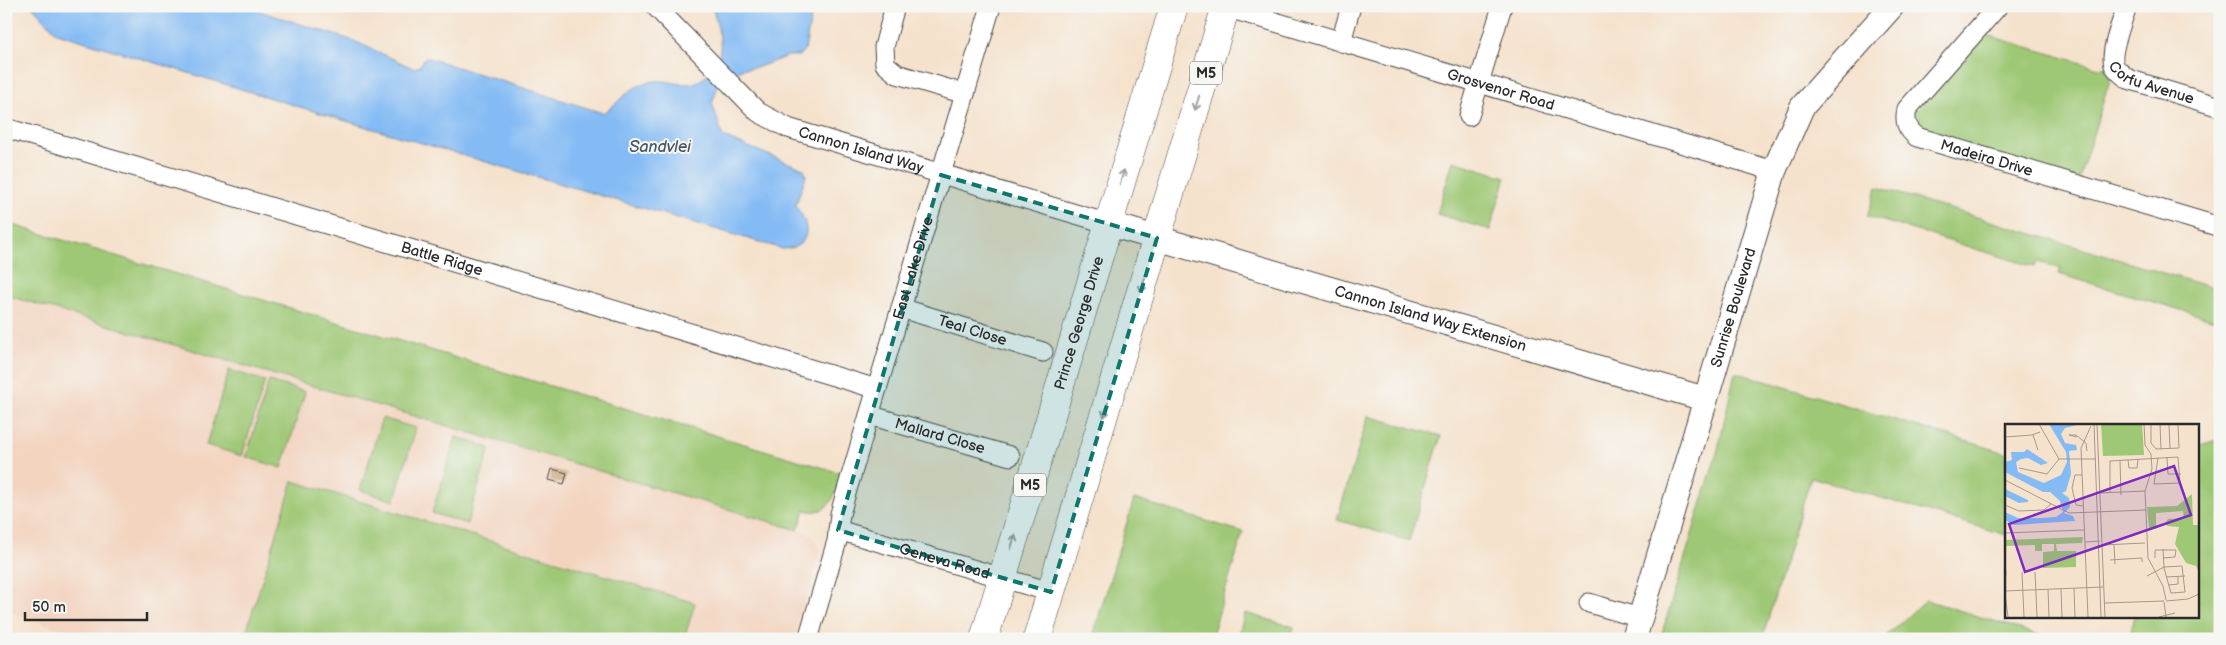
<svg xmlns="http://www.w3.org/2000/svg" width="2226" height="645" font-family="'Balsamiq Sans',sans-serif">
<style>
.built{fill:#f3d4bf}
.green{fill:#9ec875;stroke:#647a50}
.water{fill:#84bbf4;stroke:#587390}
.building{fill:#c59c6e}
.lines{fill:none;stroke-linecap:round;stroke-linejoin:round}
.minor-casing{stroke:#494643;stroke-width:21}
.tertiary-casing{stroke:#494643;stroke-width:26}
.primary-casing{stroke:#494643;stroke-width:29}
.minor{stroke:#fff;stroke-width:19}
.tertiary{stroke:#fff;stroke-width:24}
.primary{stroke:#fff;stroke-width:28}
.oneway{stroke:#a0a0a0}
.marked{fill:#0f766e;fill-opacity:0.2;stroke:#0f766e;stroke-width:4;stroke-dasharray:10 6;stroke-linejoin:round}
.labels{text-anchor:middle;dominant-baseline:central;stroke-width:4;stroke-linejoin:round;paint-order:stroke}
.shield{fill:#f6f6f2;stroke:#686867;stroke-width:1}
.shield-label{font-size:14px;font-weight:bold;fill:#2b2b2b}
.street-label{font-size:15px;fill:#2b2b2b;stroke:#f6f6f2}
.water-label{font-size:16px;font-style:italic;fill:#465667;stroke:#f6f6f2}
.inset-road{fill:none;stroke:#a4998c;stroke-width:1}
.view{fill:#7b2cbf;fill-opacity:0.15;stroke:#7b2cbf;stroke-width:2.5}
.inset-edge{fill:none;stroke:#2b2b2b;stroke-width:2.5}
</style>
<rect width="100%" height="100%" fill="#f6f6f2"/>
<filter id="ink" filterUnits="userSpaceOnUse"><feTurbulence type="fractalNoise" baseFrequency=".02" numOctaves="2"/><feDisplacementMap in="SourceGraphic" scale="10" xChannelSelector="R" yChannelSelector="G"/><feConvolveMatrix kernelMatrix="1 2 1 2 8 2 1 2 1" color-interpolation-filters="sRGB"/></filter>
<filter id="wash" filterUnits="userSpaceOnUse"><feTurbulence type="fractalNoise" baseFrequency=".0096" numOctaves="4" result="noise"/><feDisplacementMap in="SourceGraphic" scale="20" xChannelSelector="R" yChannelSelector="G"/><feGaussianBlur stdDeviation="1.12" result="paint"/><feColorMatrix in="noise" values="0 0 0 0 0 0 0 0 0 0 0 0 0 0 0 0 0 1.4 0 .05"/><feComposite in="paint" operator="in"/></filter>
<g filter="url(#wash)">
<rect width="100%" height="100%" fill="#f5e2cc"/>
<polygon class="built" points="6,295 811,534 821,551 794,639 93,639 6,611"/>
<g class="green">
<polygon points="1983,31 1987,35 2099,68 2105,67 2110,80 2079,179 1926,134 1918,127 1915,112"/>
<polygon points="1453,161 1506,177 1490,230 1437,214"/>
<polygon points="1877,187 2220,290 2220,326 2218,321 2059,274 2061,268 2037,262 2035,267 1867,216"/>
<path d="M6 223 841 473C836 493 831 517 805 510L798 530 6 295Z"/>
<polygon points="229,370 265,381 242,456 206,445"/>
<polygon points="1735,372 2006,453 2006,535 1811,477 1762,639 1667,639 1668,635 1662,633 1718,449"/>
<polygon points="269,381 305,392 282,468 246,457"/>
<polygon points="1368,416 1441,436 1409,541 1337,520"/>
<polygon points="382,418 416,428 394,501 360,490"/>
<polygon points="456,437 490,448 467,524 432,513"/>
<polygon points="2220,439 2220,639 2129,639 2135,616 2197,616 2197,446"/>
<polygon points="293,481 695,603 684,639 244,639"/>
<polygon points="1134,499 1243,532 1211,639 1092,639"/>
<polygon points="1926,600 2052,639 1888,639 1887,635"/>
<polygon points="1245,613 1294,627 1290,639 1237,639"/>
</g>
<path class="water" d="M32 6H244L354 41 413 68 420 66 425 57 603 113C621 102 627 87 650 82 663 78 675 85 688 84 695 84 703 79 708 74 729 56 718 29 712 6H813L805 49 799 56H788L759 67 741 69 729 76 717 89 712 103 723 137 804 169 806 176 795 206C811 223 812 248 783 249L336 118 57 33Z"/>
<g id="blocks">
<polygon class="building" points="552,469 567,473 564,484 549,480"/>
</g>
</g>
<g filter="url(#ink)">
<use href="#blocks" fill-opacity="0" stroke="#494643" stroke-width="1"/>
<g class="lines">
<defs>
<g id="minor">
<path id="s1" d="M655 6 758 112 788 128 1109 224"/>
<polyline points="895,6 884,47 885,64 897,74 965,94"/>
<path id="s2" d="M1998 6 1907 109C1904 122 1907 129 1917 137L2220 227"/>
<path id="s3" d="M2127 6C2123 19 2109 53 2114 65 2117 71 2123 75 2128 79L2220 107"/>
<path id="s4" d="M1225 7 1774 171"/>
<polyline points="1341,42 1351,6"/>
<polyline points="1469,116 1502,6"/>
<path id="s5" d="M6 128 877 389"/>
<path id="s6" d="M901 308 1043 352"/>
<path id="s7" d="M869 415 1010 456"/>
<path id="s8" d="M838 530 1051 592"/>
<polyline points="1589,603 1640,618"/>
<path id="s9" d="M808 639 837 541 840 514 851 476 991 6"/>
</g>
<g id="tertiary">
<path id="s10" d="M1109 224 1705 399"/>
<path id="s11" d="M1634 639 1774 171 1802 107 1892 6"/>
</g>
<g id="primary">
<path id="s12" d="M984 639 1174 6"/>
<polyline points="1037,639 1226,6"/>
</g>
</defs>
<use href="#minor" class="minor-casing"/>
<use href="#tertiary" class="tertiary-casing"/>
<use href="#primary" class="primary-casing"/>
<use href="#minor" class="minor"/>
<use href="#tertiary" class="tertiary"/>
<use href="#primary" class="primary"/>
</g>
<defs><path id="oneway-shaft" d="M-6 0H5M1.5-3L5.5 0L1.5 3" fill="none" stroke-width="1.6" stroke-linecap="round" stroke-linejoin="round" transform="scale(1.25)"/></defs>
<g class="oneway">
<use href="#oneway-shaft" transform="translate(1197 103) rotate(107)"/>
<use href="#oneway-shaft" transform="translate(1122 177) rotate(-73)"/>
<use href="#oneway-shaft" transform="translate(1143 285) rotate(107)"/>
<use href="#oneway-shaft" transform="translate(1106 410) rotate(107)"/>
<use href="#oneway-shaft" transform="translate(1013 542) rotate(-73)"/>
</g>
</g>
<path class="marked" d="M941 175 1157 238 1051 592 838 530Z"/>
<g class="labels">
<g class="shield">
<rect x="1190" y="61.5" width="32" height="23" rx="4"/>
<rect x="1014" y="473.5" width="32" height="23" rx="4"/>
</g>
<g class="shield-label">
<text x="1206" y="73">M5</text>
<text x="1030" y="485">M5</text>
</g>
<g class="street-label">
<text stroke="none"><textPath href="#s3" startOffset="104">Corfu Avenue</textPath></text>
<text stroke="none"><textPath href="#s4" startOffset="288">Grosvenor Road</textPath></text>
<text stroke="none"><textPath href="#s1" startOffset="258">Cannon Island Way</textPath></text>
<text stroke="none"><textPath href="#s2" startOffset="242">Madeira Drive</textPath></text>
<text stroke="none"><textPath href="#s5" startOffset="455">Battle Ridge</textPath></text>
<text stroke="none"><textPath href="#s9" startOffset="386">East Lake Drive</textPath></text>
<text stroke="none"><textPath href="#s11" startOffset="346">Sunrise Boulevard</textPath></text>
<text stroke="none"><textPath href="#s10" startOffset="335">Cannon Island Way Extension</textPath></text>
<text stroke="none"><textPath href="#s12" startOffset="330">Prince George Drive</textPath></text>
<text stroke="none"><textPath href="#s6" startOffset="75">Teal Close</textPath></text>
<text stroke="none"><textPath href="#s7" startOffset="74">Mallard Close</textPath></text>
<text stroke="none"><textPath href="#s8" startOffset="111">Geneva Road</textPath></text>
</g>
<g class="water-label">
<text x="660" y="147">Sandvlei</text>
</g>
</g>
<g transform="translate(2005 424)">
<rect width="194" height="194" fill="#f5e2cc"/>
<path d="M96 0H137L139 31 98 32ZM187 70 188 101H194V148L191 142 181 139 170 120 174 103 162 102 161 98 163 95 179 94 178 87 151 89V105L144 104 142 83 172 82ZM78 113 77 119 51 120 52 127H71V143L38 144V128L49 127V120H37V127H30V121L0 122V116Z" fill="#9ec875"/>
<path d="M44 0H76L60 4 56 10 60 19 71 21 72 26 64 27 66 50 61 67 57 69 64 74 65 83 59 89 68 92 70 97 9 101 0 96V88L13 94H36L51 93 58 88 55 77 45 68H38L0 48V38L7 36 6 28H19L22 25 43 39 36 41 23 34 16 35 11 38 13 48 39 59 56 51 62 38 61 28ZM0 65 23 76V78L14 79 0 72Z" fill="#84bbf4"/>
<path class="inset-road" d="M34 0 54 35H91M89 0 96 193M92 0 100 193M139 0 140 21 146 30 147 45 140 67 143 134 158 162 161 176M146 0V19L151 25 174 24 173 0M155 0 156 25M164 0 165 24M28 11 33 26M0 13 27 11 35 8M72 13 64 11H71L81 19 82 27M162 34 163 50H176M115 36 116 71M123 36 124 44H132L133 35M14 44 42 50 54 35M77 51H70L67 64 71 81 78 82M0 56 64 89 141 86M105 68V37L173 33 175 59 149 60 153 34M95 69 140 67M0 81 14 87 39 86 46 80M0 109 79 106M80 118 95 117M97 121 140 119M109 121 110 140M150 134V126H171L170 133 158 134M105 136 137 134V138M17 148 19 193M30 148 32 193M142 152 159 143 177 142 180 168 166 169 159 144V143L158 125M161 153 180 152M164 161 173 160V152M0 162 1 147M69 164 70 193M43 165 44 193M56 165 57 193M0 167 98 163M0 170 3 193M161 177 183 175 194 170M159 178 161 193M100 179 159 177M83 193 76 24 86 2M154 193 170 189"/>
<path class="view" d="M169 42 186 91 20 148 4 100Z"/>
<rect width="194" height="194" class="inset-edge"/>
</g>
<rect width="2226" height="645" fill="none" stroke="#f6f6f2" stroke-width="25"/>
<path d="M25 612v8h122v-8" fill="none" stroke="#2b2b2b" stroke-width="2.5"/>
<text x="32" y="612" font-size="15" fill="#2b2b2b" stroke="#f6f6f2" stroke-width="4" paint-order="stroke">50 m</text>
</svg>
